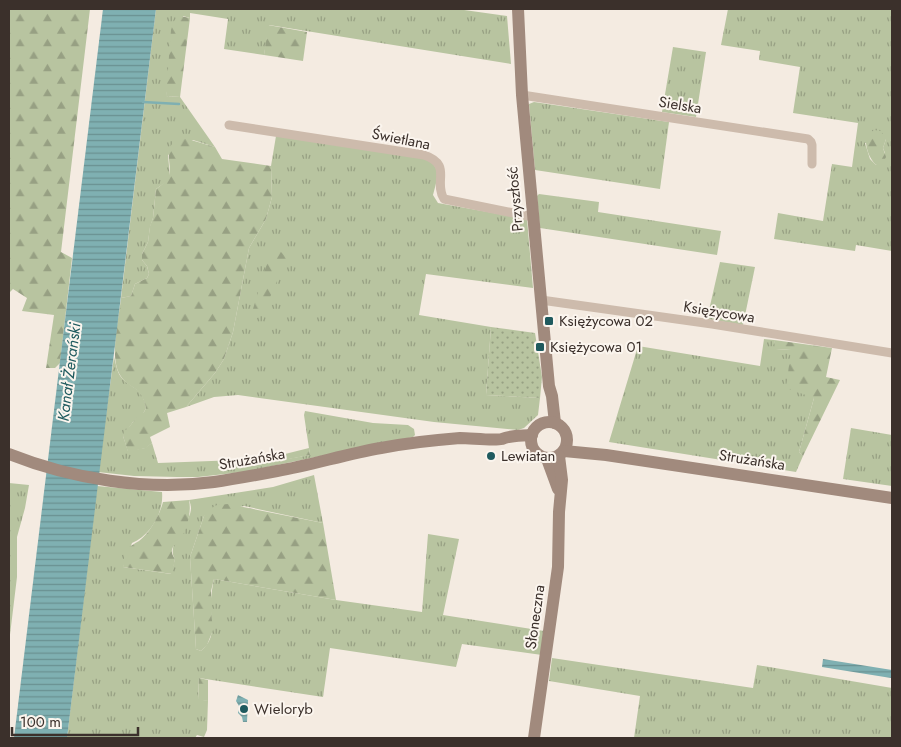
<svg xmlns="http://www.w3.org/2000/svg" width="901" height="747" font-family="Jost,sans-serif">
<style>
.grass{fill:url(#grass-tufts);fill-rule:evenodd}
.forest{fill:url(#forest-firs)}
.park{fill:url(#park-dots)}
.water{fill:url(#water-rules)}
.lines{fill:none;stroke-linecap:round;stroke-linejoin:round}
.stream{stroke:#7fb0b2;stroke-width:2.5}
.street{stroke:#cdbbac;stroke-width:9}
.secondary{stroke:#a18a7d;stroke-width:12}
.poi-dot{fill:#1f5a5e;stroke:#fbf5ee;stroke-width:2}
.labels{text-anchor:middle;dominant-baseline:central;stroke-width:4;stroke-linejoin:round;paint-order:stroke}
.street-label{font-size:15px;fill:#3b302b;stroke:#fbf5ee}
.poi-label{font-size:15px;fill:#3b302b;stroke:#fbf5ee;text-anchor:start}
.water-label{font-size:16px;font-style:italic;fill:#1f5a5e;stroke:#fbf5ee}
</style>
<defs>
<pattern id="grass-tufts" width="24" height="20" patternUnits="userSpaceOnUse" patternTransform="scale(1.25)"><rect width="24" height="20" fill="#b8c4a0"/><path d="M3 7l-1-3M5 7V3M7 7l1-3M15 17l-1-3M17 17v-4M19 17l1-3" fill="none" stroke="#97a083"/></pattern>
<pattern id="forest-firs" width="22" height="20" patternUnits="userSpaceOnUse" patternTransform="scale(1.25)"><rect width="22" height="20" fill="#b8c4a0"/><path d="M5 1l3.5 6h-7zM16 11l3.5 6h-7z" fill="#97a083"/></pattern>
<pattern id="park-dots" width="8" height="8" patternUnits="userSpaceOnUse" patternTransform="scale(1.25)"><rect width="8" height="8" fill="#b8c4a0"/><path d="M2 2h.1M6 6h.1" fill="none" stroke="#97a083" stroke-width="1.8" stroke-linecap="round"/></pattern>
<pattern id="water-rules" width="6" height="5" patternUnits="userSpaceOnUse" patternTransform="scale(1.25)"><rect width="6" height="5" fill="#7fb0b2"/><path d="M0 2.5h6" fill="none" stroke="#699091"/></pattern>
</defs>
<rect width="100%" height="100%" fill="#f4ebe1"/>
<g class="grass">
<polygon points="156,9 457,9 507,16 511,64 269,25 264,55 224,49 228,19 190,13 190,18 183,16 166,96 180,97 215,147 193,140 168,155 170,177 166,182 156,189 153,218 150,227 148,242 142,254 142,260 147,266 149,274 147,278 135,284 131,296 121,298"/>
<path d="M728 9H892V251L856 245 855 251 774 239 778 213 823 221 832 164 852 167 858 123 793 113 800 67 759 60 760 51 721 45ZM886 139 883 148 885 153 876 165 870 159 865 143Z"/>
<polygon points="673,47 706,52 696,117 662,112"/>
<polygon points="534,102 669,122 660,189 535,170 529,104"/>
<path d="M276 136 424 158C443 166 437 179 433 195L438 203 527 219 533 288 426 274 419 315 491 327 486 395 540 398 538 415 524 428 518 430 434 422 238 395 214 397 186 407 215 373 224 359 233 332 249 248 266 219 272 197 271 166Z"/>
<polygon points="539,194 599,202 598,212 721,231 717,255 540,228 537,196"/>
<polygon points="720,262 755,267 743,325 707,319"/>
<polygon points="764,339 774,340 776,349 791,350 814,398 799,452 803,456 796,472 609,442 638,346 760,366"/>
<path d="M114 357C116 364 117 372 121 377 133 391 142 385 146 408L144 412 133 422 123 436 128 451 145 448 152 443 158 463 238 460 241 467 310 455 304 415 305 411 373 423 408 425 414 429 415 435 413 437 243 472 198 477H177L134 476 98 472Z"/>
<polygon points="851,428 892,435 892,486 843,479"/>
<path d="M314 475 323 523 244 506 204 516 190 557 196 649 201 651C216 637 211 628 211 611 210 600 212 589 214 579L336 600 422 612 428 534 459 539 443 615 544 631 542 655 462 644 456 667 330 648 323 697 199 678 198 699 208 701 207 730 204 737 197 735 195 738H67L97 486 162 492C164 512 151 535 132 543L123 567 171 574 175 559C165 544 191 524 191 508 191 505 190 503 189 500L273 487Z"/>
<polygon points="9,483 29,485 25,508 17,537 17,577 9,643"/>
<polygon points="552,658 753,688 757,665 892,688 892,738 634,738 640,696 549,681"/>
</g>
<g class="forest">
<polygon points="9,9 90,9 61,252 72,258 60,363 55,368 46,368 54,315 22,311 27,298 13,289 9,293"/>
<polygon points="180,16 190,18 180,97 166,96 171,30 174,21"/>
<polygon points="268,25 307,32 303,61 264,55"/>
<path d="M874 130 881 131 886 139 883 148 886 157 884 161 876 165C869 158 865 147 866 136Z"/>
<path d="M184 138 215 147 222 159 271 166 272 197 266 219 249 248 233 332 224 359 215 373 186 407 167 413 170 427 150 437 152 443 146 448 128 452 123 436 124 431C133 426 134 416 144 412L146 408C141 384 130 391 120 375 109 358 119 318 121 298L131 296 135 284 147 278 149 274 147 266 142 260V254L148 242 150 226 153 218 156 189C178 174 167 170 169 148L176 139Z"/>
<polygon points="271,250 279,250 287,258 268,302 259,317 249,322"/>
<polygon points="774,340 832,348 826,377 840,380 803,456 799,452 814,398 786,388 791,350 775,349"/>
<polygon points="309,448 310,455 246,467 241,467 238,460 273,457"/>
<path d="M189 500C192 514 186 529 180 542 172 545 169 551 175 559L172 574 123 567 125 550C130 546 134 544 139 541 150 533 160 514 163 502Z"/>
<polygon points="228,504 323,523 336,600 214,579 211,591 211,611 213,630 207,645 201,651 196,649 190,557 204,516 210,509 217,505"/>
<polygon points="199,678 208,680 208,701 198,700"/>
</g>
<polygon class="park" points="491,327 535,333 542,377 540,398 486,395"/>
<g class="water">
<polygon points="103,9 156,9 67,738 14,738"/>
<polygon points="823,659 892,670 891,678 822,667"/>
<polygon points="238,695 248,700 247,722 243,722 242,717 238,713 239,706 236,701"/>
</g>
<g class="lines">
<polyline class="stream" points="143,102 179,104"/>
<g class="street">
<polyline points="522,95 808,139 811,142 812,145 812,164"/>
<path d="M229 125 424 155C453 165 433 181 444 199L533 217"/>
<polyline points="541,300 712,324 892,353"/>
</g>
<g class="secondary">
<polyline points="518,9 522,95 549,386 552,396 555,423"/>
<circle cx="549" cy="440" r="18"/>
<polyline points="564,451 606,455 892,498"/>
<path d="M9 454C72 479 146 491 214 482 235 479 256 475 277 471 312 465 346 454 381 448 407 443 434 440 460 438 471 438 493 441 502 439 511 435 521 436 532 435"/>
<polyline points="547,459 558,489"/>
<polyline points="534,738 558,567 559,512 562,480 559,456"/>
</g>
</g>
<g class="poi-dot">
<rect x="544" y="316" width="10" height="10" rx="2.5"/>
<rect x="535" y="342" width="10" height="10" rx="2.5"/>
<circle cx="491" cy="456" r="5"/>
<circle cx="244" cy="709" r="5"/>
</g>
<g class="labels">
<g class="street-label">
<text transform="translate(680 105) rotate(9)">Sielska</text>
<text transform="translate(401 139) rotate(11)">Świetlana</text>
<text transform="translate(515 199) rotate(-95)">Przyszłość</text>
<text transform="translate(719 312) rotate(9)">Księżycowa</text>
<text transform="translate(252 459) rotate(-10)">Strużańska</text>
<text transform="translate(752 460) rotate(9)">Strużańska</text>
<text transform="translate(535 617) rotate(-82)">Słoneczna</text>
</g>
<g class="poi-label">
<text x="559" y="321">Księżycowa 02</text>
<text x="550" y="347">Księżycowa 01</text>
<text x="501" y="456">Lewiatan</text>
<text x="254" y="709">Wieloryb</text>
</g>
<g class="water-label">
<text transform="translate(69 372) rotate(-83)">Kanał Żerański</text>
</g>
</g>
<rect width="901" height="747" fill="none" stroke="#3b302b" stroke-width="20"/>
<path d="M12 727v8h126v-8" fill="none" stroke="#3b302b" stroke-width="2.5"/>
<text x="20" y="727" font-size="15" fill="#3b302b" stroke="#fbf5ee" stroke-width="4" paint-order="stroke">100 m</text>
</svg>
